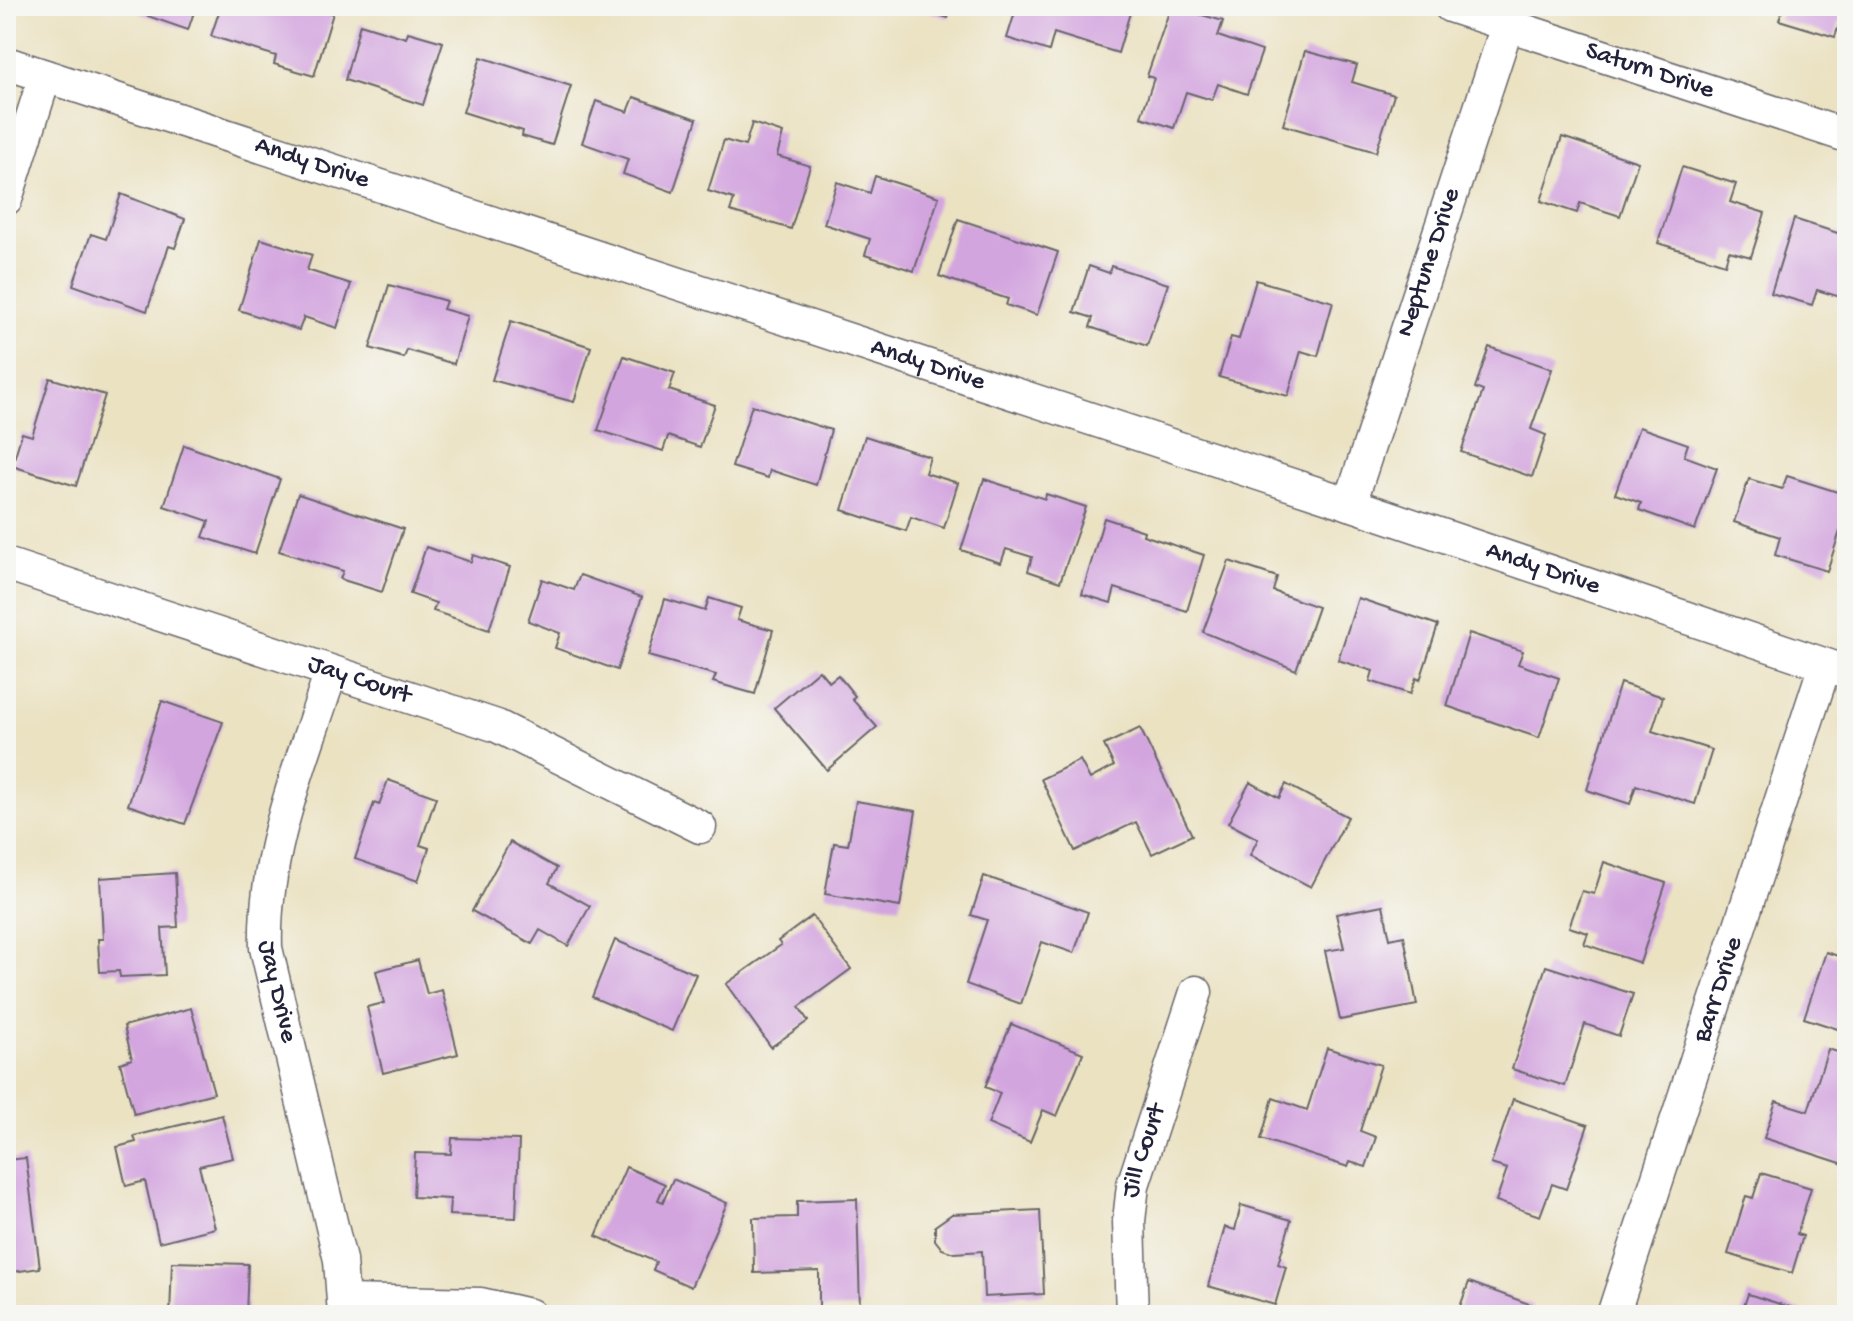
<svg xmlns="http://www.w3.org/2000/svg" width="1853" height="1321" font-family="'Gochi Hand',sans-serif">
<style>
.building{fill:#d3a5df}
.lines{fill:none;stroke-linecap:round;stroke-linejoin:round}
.minor-casing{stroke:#68656a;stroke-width:35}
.minor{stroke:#fff;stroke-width:32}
.labels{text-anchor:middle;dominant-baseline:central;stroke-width:6;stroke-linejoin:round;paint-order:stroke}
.street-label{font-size:26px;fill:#22223b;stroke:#f6f6f2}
</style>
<rect width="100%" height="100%" fill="#f6f6f2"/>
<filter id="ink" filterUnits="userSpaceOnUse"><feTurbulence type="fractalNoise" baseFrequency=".0125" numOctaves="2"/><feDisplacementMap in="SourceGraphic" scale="16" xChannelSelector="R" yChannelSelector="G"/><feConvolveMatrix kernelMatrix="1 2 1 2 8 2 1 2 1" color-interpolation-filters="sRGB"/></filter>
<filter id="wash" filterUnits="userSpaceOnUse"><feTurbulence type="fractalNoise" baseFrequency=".006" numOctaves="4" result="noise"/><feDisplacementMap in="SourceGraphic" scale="32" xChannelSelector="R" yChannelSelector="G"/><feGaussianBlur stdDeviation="1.8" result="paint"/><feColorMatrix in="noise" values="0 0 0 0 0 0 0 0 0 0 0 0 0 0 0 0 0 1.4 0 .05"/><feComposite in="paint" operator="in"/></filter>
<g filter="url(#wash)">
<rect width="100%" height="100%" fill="#ebe2c2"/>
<g id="blocks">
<g class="building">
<polygon points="142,6 196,6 188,30 139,13"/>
<polygon points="221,6 328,6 327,12 333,13 314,76 274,64 276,56 211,36"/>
<polygon points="911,6 952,6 948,18"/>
<polygon points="1017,6 1132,6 1118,53 1054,33 1049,51 1007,38"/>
<polygon points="1171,6 1223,21 1218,36 1262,51 1247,94 1218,84 1212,100 1186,92 1174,128 1141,117 1154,78 1147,76"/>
<polygon points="1784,6 1845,6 1835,37 1779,20"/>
<polygon points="360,24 406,38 408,32 443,42 423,105 345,80"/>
<polygon points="1305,51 1357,65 1352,82 1394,95 1376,152 1283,125"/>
<polygon points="481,57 571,86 552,145 522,136 523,131 463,112"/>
<polygon points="634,97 697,119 673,192 623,174 628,159 582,143 596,101 628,112"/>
<polygon points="752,123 783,133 777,156 810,166 791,229 730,211 734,199 708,191 724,140 745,146"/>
<polygon points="1562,137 1638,162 1620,216 1580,203 1577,213 1541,201"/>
<polygon points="1682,167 1736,184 1730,202 1765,213 1751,257 1729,251 1725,264 1658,243"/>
<polygon points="875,176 939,197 914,271 865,255 870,239 824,224 837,182 870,193"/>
<polygon points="121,194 185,219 175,248 169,246 147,311 73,285 91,234 106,239"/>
<polygon points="958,219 1058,252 1037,315 1006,305 1008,299 939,276"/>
<polygon points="1794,219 1847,236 1847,299 1817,290 1812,305 1771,293"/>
<polygon points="261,239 312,255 307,270 351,284 337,328 304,317 299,330 239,310"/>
<polygon points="1089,266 1109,273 1111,266 1168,284 1147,346 1090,327 1093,318 1074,312"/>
<polygon points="1256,280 1333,302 1318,356 1301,351 1288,396 1219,377 1231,337 1239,339"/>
<polygon points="389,285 446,301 443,309 468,316 454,364 407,350 404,358 370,348"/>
<polygon points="511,321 591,347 574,402 492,380"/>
<polygon points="1489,347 1552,369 1531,429 1546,435 1532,477 1461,452 1483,391 1475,388"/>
<polygon points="624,356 675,373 669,390 715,405 700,447 668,436 663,451 598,430"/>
<polygon points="50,378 105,395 76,486 12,466 22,433 32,436"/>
<polygon points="752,405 831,430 816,485 770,470 768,478 732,467"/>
<polygon points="1639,427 1688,444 1684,456 1717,468 1695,530 1639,510 1641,503 1615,494"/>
<polygon points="865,436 930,457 925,473 958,483 944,528 911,517 906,531 842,510"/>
<polygon points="184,445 280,479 255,554 203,537 209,521 164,506"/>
<polygon points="1787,476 1847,495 1847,510 1827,571 1775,555 1780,537 1734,522 1749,479 1782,489"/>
<polygon points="984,479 1045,499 1046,494 1086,507 1060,582 1028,571 1032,557 1006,549 1001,563 961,550"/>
<polygon points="298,494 403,529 382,592 340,579 343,571 279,551"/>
<polygon points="1104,518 1144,531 1143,535 1204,555 1187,611 1115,588 1111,603 1082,594"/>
<polygon points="426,547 471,562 473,555 510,567 489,630 433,611 436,603 410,594"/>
<polygon points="1229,561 1277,577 1273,591 1318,607 1296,670 1203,632"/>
<polygon points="580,575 642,597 617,670 555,648 560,633 528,621 542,579 574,590"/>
<polygon points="709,598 741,608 737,620 773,630 755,694 713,682 716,675 648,656 665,599 705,611"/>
<polygon points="1358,598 1438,625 1420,680 1416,678 1410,694 1370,681 1373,671 1338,660"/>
<polygon points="1469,633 1523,651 1518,664 1559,678 1539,738 1447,706"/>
<polygon points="819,670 829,682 838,675 855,696 852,699 877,727 827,770 774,708"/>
<polygon points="1620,683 1663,697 1652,731 1712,750 1695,804 1636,785 1630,804 1587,790"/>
<polygon points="162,701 223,722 185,824 128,805"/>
<polygon points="1140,728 1192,835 1152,854 1136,822 1075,851 1041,779 1080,760 1090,779 1114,766 1104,745"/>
<polygon points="388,780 436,797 420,845 429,848 418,881 355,859 374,803 379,805"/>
<polygon points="1250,782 1279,798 1286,784 1348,817 1311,887 1250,855 1258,839 1228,823"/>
<polygon points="856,801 916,811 900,907 825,894 834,843 848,845"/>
<polygon points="510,842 557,868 549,883 590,906 568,946 540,930 532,944 472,911"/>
<polygon points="1604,862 1666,883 1640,963 1584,944 1588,933 1569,927 1582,891 1594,894"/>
<polygon points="175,873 178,927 162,928 165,975 120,977 119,971 100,972 98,939 103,939 100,878"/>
<polygon points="984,876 1088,912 1074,953 1042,942 1021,1004 966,984 987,920 971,915"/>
<polygon points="1383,905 1390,939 1404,936 1417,1005 1340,1020 1325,951 1344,948 1336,914"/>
<polygon points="812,916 851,969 799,1007 808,1021 771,1047 726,984 781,945 778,941"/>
<polygon points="615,940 696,974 672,1031 592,997"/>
<polygon points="1847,942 1847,1032 1804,1018 1826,952 1841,957"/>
<polygon points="418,960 427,994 442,990 458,1054 383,1073 367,1007 384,1003 376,971"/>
<polygon points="1546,966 1633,994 1619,1036 1585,1024 1565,1086 1512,1069"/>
<polygon points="191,1008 214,1093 134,1114 120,1063 132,1059 124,1026"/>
<polygon points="1011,1024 1083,1053 1057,1116 1043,1110 1030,1142 988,1124 1000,1093 985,1087"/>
<polygon points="1327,1048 1381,1065 1360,1131 1376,1137 1366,1167 1350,1162 1348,1167 1261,1139 1273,1098 1307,1110"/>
<polygon points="1828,1049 1847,1055 1847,1165 1764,1138 1776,1101 1808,1111"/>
<polygon points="1513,1099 1588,1125 1566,1189 1552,1184 1540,1216 1496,1201 1507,1169 1491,1164"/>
<polygon points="222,1115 233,1158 199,1166 215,1228 159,1242 145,1181 126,1186 117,1147 136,1142 134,1136"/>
<polygon points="452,1138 519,1140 516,1218 449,1215 450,1199 413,1197 415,1153 451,1154"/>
<polygon points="26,1158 40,1268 6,1273 6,1160"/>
<polygon points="626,1167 665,1184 658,1200 663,1202 673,1179 727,1203 691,1287 653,1270 656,1262 596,1236"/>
<polygon points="1761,1173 1811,1188 1797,1234 1803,1236 1792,1273 1728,1254 1746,1196 1753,1198"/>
<polygon points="857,1199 860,1308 819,1309 819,1271 754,1273 753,1218 797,1217 797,1201"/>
<polygon points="1241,1205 1291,1220 1278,1264 1286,1267 1275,1305 1208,1286 1225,1227 1235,1230"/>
<polygon points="1040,1210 1044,1294 984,1297 982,1251 954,1253 942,1249 935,1240 935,1226 952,1214"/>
<polygon points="172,1262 248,1264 246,1315 170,1315"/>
<polygon points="1469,1282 1532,1305 1529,1315 1457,1315"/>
<polygon points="1748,1294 1802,1311 1801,1315 1741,1315"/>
</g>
</g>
</g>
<g filter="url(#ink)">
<use href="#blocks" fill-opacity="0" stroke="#68656a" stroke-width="2"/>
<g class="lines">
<defs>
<g id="minor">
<path id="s1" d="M1450 6 1847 136"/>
<path id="s2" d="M6 63 1350 504 1847 672"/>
<polyline points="6,199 45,76"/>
<path id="s3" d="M1350 504 1508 23"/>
<path id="s4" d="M6 564 497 726 700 827"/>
<path id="s5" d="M331 672C302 762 263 852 266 948L340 1260 344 1315"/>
<polyline points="344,1301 481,1304 530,1315"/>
<path id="s6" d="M1132 1315 1129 1221 1133 1185 1196 992"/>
<path id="s7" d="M1613 1315 1825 665"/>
</g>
</defs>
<use href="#minor" class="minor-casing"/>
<use href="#minor" class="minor"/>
</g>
</g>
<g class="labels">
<g class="street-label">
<text stroke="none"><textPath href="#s1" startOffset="210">Saturn Drive</textPath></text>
<text stroke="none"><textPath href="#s2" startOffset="322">Andy Drive</textPath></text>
<text stroke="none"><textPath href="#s3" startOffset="254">Neptune Drive</textPath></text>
<text stroke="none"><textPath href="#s2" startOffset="970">Andy Drive</textPath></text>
<text stroke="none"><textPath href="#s2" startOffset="1618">Andy Drive</textPath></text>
<text stroke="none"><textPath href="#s4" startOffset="372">Jay Court</textPath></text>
<text stroke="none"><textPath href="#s7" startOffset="342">Barr Drive</textPath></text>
<text stroke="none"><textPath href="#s5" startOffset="330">Jay Drive</textPath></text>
<text stroke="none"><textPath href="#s6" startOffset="166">Jill Court</textPath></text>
</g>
</g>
<rect width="1853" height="1321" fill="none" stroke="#f6f6f2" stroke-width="32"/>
</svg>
